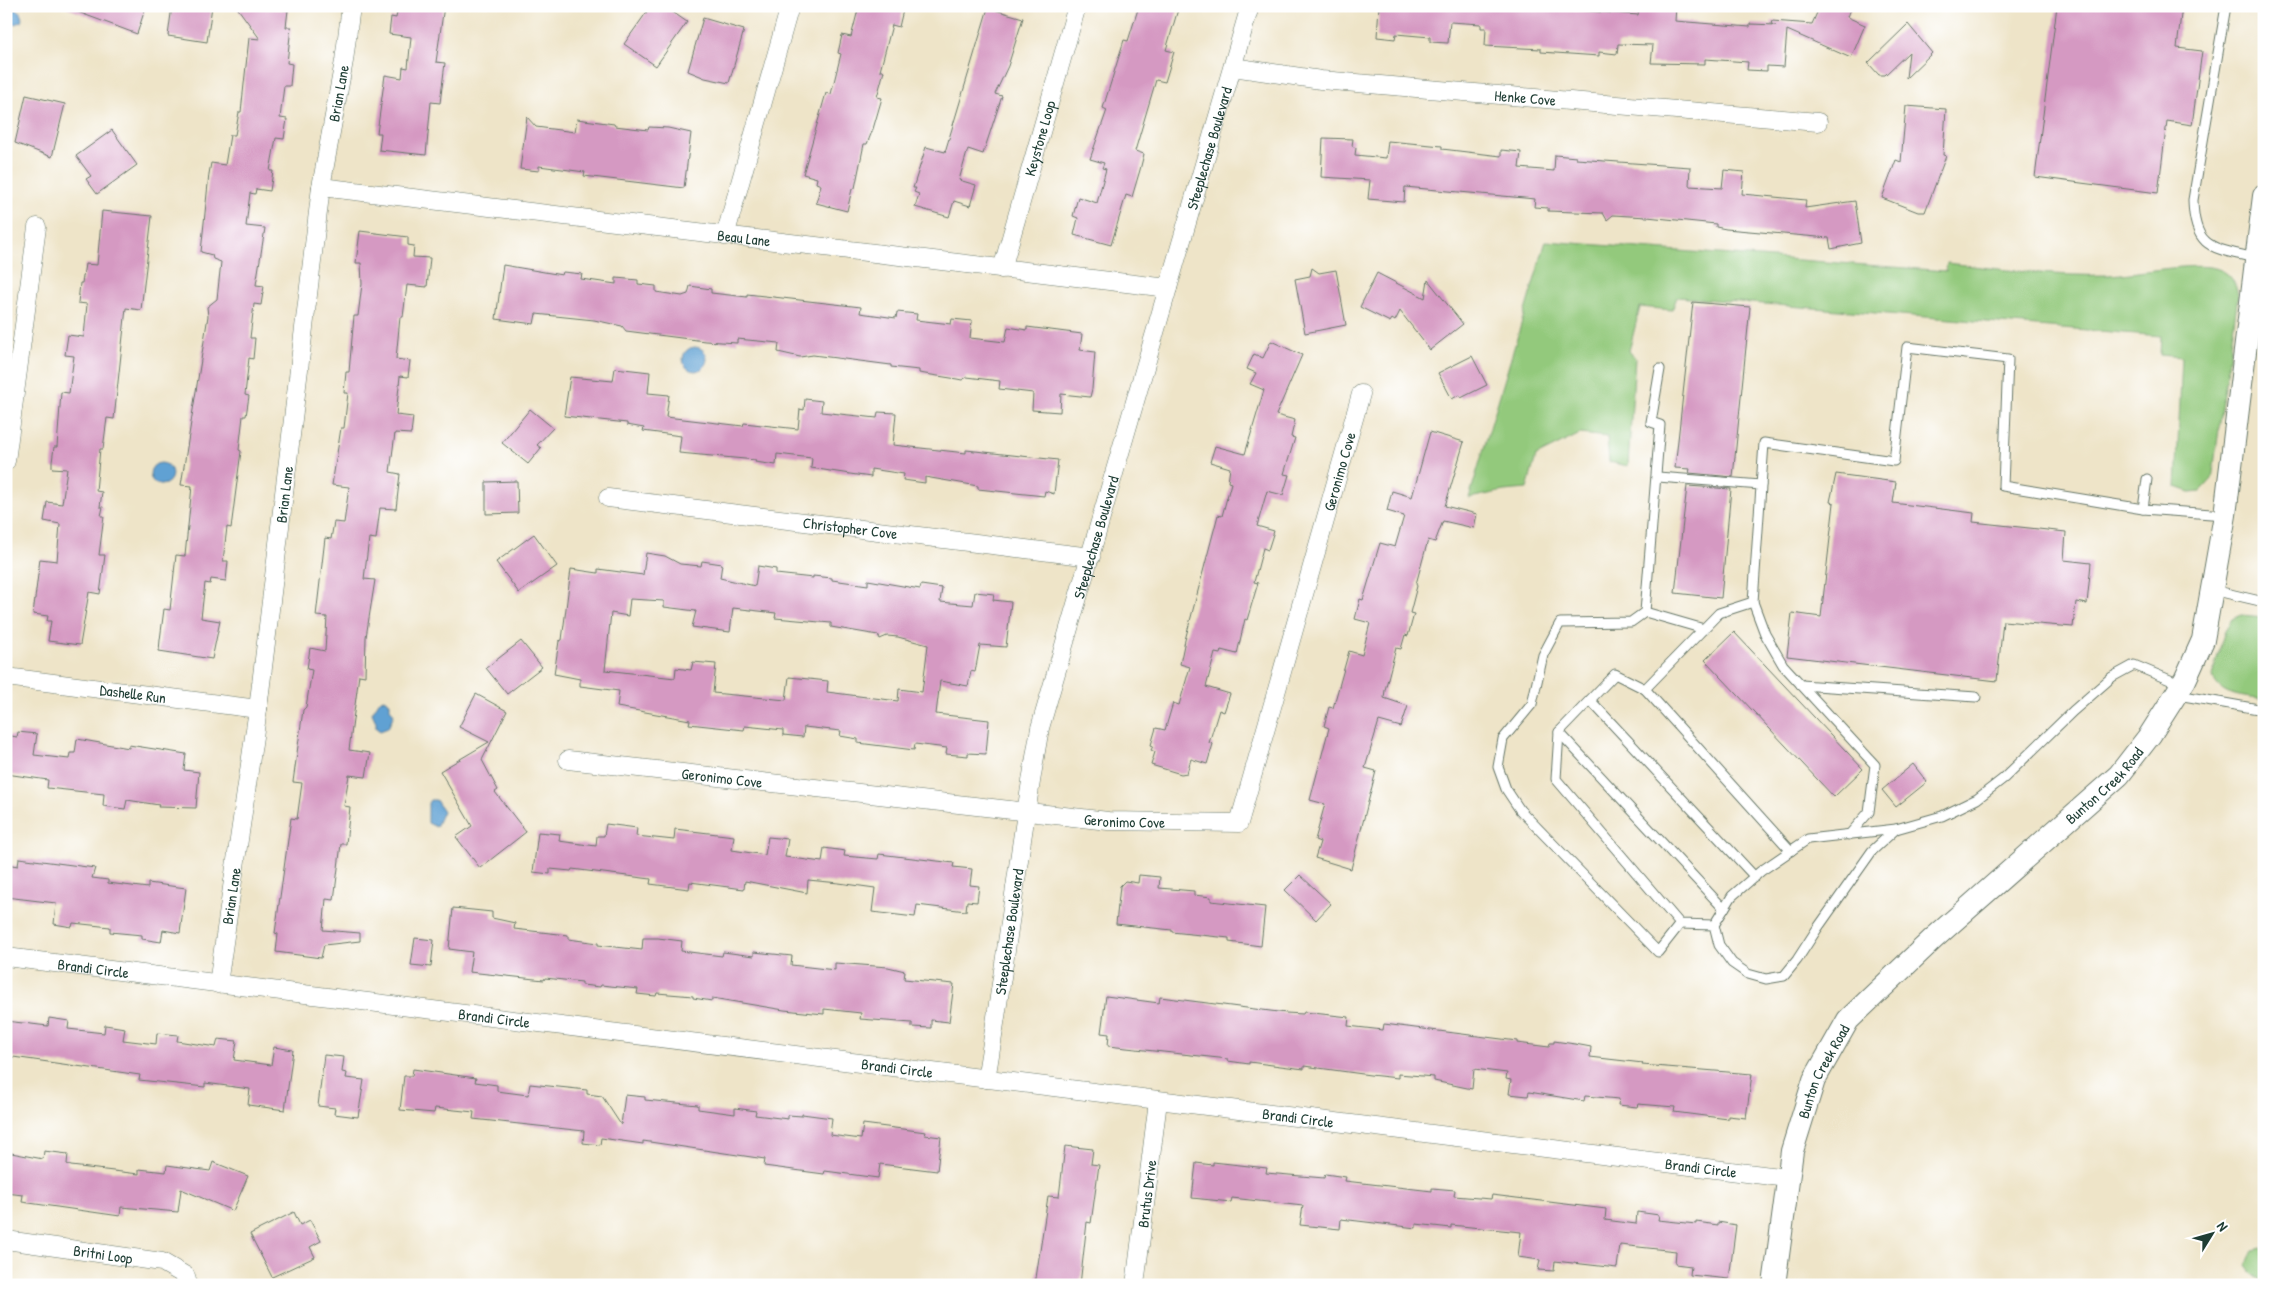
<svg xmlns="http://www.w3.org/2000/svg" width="2270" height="1291" font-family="'Patrick Hand',sans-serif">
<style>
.green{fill:#93c97c;stroke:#598358}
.water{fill:#60a1d3;stroke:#406f84}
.building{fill:#d599c2;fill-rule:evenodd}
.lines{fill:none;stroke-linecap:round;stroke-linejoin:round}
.service-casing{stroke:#677768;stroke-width:11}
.minor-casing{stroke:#677768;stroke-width:19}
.tertiary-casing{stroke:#677768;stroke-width:24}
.service{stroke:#fff;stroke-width:9}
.minor{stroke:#fff;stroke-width:18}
.tertiary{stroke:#fff;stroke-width:22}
.labels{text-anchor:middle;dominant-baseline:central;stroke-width:4;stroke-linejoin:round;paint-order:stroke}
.street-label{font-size:15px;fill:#1f3d34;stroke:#fff}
</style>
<rect width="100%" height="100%" fill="#fff"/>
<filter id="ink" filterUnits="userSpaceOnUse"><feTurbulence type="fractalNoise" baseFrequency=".02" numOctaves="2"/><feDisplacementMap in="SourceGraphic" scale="10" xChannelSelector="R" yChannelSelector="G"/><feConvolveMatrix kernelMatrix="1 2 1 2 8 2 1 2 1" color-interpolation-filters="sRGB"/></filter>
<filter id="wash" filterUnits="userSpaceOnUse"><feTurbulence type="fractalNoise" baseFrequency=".0096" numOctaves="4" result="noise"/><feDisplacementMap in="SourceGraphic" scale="20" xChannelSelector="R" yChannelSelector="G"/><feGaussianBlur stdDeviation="1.12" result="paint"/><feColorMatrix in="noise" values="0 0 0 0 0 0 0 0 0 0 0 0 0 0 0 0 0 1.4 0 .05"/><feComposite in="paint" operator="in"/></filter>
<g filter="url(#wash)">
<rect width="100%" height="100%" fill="#eee4c8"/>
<g class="green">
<path d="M1546 241 1946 271 1947 263C2000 269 2055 277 2108 275 2136 274 2191 262 2215 268 2230 272 2235 281 2238 295L2212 479 2201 491 2190 492 2176 487 2182 357 2160 355 2161 336 1677 297 1672 310 1640 307 1629 351 1635 358 1628 466 1609 462 1607 437 1580 434 1536 456 1527 489 1504 491 1469 498Z"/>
<path d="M2242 615 2264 617V700C2244 696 2221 698 2212 676L2225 630 2232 619Z"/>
<path d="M2262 1247 2264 1248V1282L2251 1272 2246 1265C2249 1255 2251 1250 2262 1247Z"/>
</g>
<g class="water">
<polygon points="15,9 21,12 22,21 6,28 6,15"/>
<circle cx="695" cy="359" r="12"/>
<circle cx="161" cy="474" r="11"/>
<polygon points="384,699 390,703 390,709 394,714 388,728 380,731 376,728 376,722 372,713 380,700"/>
<polygon points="430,800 436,800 443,811 436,827 428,823 428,803"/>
</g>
<g id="blocks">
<g class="building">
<polygon points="67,6 146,6 137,34 67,8"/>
<polygon points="172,6 212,6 207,42 168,36"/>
<polygon points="236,6 288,10 286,27 291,27 287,63 292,64 290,86 284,86 280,118 287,119 284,139 276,138 270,171 273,171 270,191 256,189 255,194 250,193 246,226 265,228 256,285 264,286 261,305 254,304 250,338 255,338 253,359 249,358 245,395 249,396 246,416 243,416 239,450 241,451 231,528 227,527 223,561 228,561 226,581 211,579 210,584 205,583 201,618 220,621 212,659 159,651 160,640 164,609 170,610 176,555 185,556 192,486 181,485 208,316 207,307 217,299 221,262 213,259 212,255 201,252 209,174 211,163 225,165 230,135 235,135 239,112 241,112 249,38 260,39"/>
<polygon points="398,6 444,6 436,62 445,63 440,103 431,102 426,155 379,150 381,133 377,133 385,75 402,78 403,67 408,68 411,37 389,34 391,17 396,18"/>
<polygon points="651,6 664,6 687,22 656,66 624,44"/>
<polygon points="859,6 904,6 899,27 892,25 880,71 884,71 877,97 882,98 873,129 867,144 864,144 855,188 852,189 847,211 816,203 821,185 816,183 817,178 803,174 826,93 831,94 841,54 838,53 842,35 851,37"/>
<polygon points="1139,6 1179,6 1166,50 1174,52 1165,82 1156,80 1135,151 1144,154 1140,170 1132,197 1126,195 1111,245 1074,235 1078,218 1073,216 1078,197 1097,203 1106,169 1102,168 1104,163 1090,159 1107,110 1103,108 1124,40 1128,41"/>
<polygon points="1379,6 1564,6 1564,9 1638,15 1639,6 1676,6 1675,21 1750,27 1750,24 1776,25 1771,24 1772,21 1812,24 1820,6 1851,6 1847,17 1865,25 1851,58 1787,30 1784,67 1767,66 1767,71 1747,70 1748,62 1705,59 1705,64 1651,63 1653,45 1618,44 1617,54 1599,52 1599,56 1541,52 1541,49 1485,46 1486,28 1481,28 1481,24 1450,22 1448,43 1430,42 1430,37 1396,34 1395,39 1377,37"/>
<polygon points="2057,6 2182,6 2177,48 2202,51 2192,125 2167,121 2158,193 2035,177"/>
<polygon points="988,8 1023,18 1008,66 995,94 1002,96 983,154 968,149 959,180 976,185 970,206 954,201 949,217 915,207 919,194 914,192 916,188 913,188 926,147 945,152"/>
<polygon points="703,18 744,30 729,83 705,78 688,71"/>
<polygon points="1908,24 1932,53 1906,78 1909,52 1885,75 1879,75 1868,63"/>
<polygon points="26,95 65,104 52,157 15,143"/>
<polygon points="1906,106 1946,109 1943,155 1946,156 1925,212 1918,212 1882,198 1896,160 1901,162"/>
<polygon points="527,117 536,127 575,132 577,119 614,124 615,126 648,130 649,127 668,128 691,133 684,188 584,176 585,172 539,166 539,171 520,169"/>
<polygon points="112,130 137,165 97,194 86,179 91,176 76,156"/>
<polygon points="1323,138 1353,139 1352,146 1356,148 1355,155 1386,158 1388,141 1442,146 1442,149 1501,156 1501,150 1521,152 1519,168 1554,171 1555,155 1576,157 1576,159 1690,167 1689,186 1722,188 1724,170 1744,172 1742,194 1806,200 1805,208 1855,201 1861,243 1831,249 1829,238 1726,229 1716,227 1716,224 1647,217 1613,215 1607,220 1603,213 1548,211 1548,208 1534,207 1535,199 1405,187 1404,202 1368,199 1370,180 1321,177"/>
<polygon points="102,211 152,216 141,310 126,308 114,419 107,418 103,449 100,449 96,491 102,492 100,507 103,507 101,516 104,516 99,555 105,555 100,594 89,592 80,645 48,641 51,621 47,621 48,616 33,614 40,559 57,561 60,524 44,521 47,502 62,504 67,469 52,468 52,462 54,447 57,447 61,392 69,393 74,356 65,355 68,335 84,337 87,304 78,303 80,283 82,283 85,264 97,265"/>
<polygon points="360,231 408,237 408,245 414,246 413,257 430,258 427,287 407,285 403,317 400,317 396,359 410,361 408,377 400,376 396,415 413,417 411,434 395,433 390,472 400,474 396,509 380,508 376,539 369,538 364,579 375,580 366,637 365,676 359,675 349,750 370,753 366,777 349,775 344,806 350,807 346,844 341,844 334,900 326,899 323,930 360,933 360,941 324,945 321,958 276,952 278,934 275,933 291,818 297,819 302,783 293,782 303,710 306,707 312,670 307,669 310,648 325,651 327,617 316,616 325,538 331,539 334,522 344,523 349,487 332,485 341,428 344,428 348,393 344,393 346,372 349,372 354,316 358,316 362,284 361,263 356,263"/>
<polygon points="503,265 562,275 563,272 582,274 581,279 616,284 616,278 638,280 638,284 656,286 656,292 682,296 688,294 690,286 711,289 711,293 747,297 747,294 861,307 860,313 896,318 897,312 917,314 916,320 951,324 952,319 972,321 970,338 1005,342 1008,327 1027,330 1027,327 1082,334 1080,350 1095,352 1092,389 1090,397 1061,394 1060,412 1032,410 1033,393 999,389 1000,381 967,377 962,380 957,379 919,373 919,370 891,367 891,365 813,355 800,357 778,352 779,343 737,339 737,343 705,341 626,331 622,326 594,320 536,314 534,324 496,319"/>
<polygon points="1312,268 1319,273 1336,270 1346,325 1305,333 1295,279 1310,276"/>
<polygon points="1377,273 1425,298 1428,280 1463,324 1430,350 1400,311 1395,321 1392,319 1390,322 1360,307"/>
<polygon points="1693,302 1750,307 1733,477 1689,473 1690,469 1675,468"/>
<polygon points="1271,341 1302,355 1276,415 1295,420 1291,437 1295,438 1284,474 1289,475 1283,495 1267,491 1257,526 1274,531 1268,550 1263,548 1254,582 1258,583 1247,620 1245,619 1237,654 1221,650 1220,654 1215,653 1206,687 1230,694 1224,712 1219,710 1209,743 1213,744 1207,764 1191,759 1187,773 1181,774 1151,765 1155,752 1151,750 1153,746 1151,745 1156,728 1165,730 1173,703 1179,705 1190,667 1180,664 1185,640 1218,515 1222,516 1231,483 1228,482 1230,468 1210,462 1215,446 1245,454 1264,390 1250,384 1256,373 1247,369 1254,354 1263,358"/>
<polygon points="1472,356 1487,385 1461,398 1459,395 1452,399 1438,373"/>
<polygon points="615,368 650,372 648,393 669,395 666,417 743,426 744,423 798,429 800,409 804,410 805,399 822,401 821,412 877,418 878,412 896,413 893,445 966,453 966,450 1058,460 1054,494 1045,491 1044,496 978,489 978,486 925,477 925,483 903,480 904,474 871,469 871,477 850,474 811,468 812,458 777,454 776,465 755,462 756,460 679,453 681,436 643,431 644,428 627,425 627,423 564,416 570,377 613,381"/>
<polygon points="530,409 553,428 537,445 541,448 528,464 502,443"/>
<polygon points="1430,432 1464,442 1445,506 1477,514 1474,528 1443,521 1435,542 1428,540 1416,584 1417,586 1410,613 1414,614 1408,636 1405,635 1401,649 1396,648 1385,690 1384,698 1408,706 1401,727 1379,721 1365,768 1376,771 1351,869 1315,858 1320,842 1315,840 1325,804 1310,800 1329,728 1324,726 1329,707 1333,708 1349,651 1362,655 1370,623 1355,619 1360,599 1363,600 1380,543 1395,547 1404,516 1387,511 1392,491 1412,497"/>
<polygon points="1836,474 1896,482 1893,503 1974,513 1973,522 2066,532 2064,560 2091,563 2087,604 2076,602 2073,627 2003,621 1997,681 1787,656 1792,613 1821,617 1834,503 1830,502"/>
<polygon points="517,481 518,513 486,514 486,482"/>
<polygon points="1687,486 1731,489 1721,598 1675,593"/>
<polygon points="534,534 557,566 519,593 496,562"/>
<path d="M646 553 665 556 680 564 701 566 702 561 722 564 720 578 755 586 758 566 776 569V574L813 578V576L832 578V580L868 585V580L920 589 921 585 942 588 940 602 973 605 975 592 994 594 993 600 1011 602 1006 647 980 645 975 672 971 671 968 686 940 681 936 714 989 720 986 754 968 753V756L946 754 947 748 915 744 914 750 858 743V739L840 736 841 731 804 727 803 737 783 735V730L745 726 744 730 689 724 690 720 617 707 619 691 580 686V679L554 674 559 641 562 640 571 569 598 573V569L643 575ZM630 599 664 601V607L696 611 692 627 730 632 733 608 776 613 775 618 831 623V627L878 635 880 639 887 636 898 637 928 645 922 692 899 689 898 701 827 692 828 681 789 677 786 700 713 693 716 664 693 662 691 670 676 668 675 678 605 670 611 613 628 616Z"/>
<polygon points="1734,632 1863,769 1834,797 1705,660"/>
<polygon points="521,641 542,667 507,694 486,668"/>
<polygon points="476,694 507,711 482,760 498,790 495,792 526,832 480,868 456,837 472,826 440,771 489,742 459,727"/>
<polygon points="18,732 37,734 34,755 69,759 70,753 75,753 77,739 129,748 129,745 186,754 184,770 199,772 196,808 158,807 159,805 127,800 125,809 103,806 104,794 47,788 48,780 6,774 6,735 17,737"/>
<polygon points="1913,764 1927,782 1896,807 1882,790"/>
<polygon points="606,824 637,828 636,836 674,840 675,829 734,836 732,850 765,855 768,837 788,839 785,857 822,862 824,848 845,851 844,856 878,859 879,854 954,863 953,867 972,869 970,885 979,886 977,902 967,901 966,911 917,905 915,917 872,912 875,888 839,883 808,880 807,893 745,881 744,889 690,882 689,889 650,884 651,879 572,869 571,871 550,869 550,874 533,872 538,832 560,834 559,841 596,846 597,836 604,836"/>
<polygon points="19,858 95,868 92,878 108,880 108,883 148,888 148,883 186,888 180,933 163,930 161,942 142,939 142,935 110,932 110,927 73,923 72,927 54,924 56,903 6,897 6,864 18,866"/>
<polygon points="1139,875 1160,877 1159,888 1194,891 1194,895 1211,897 1211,901 1265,907 1261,946 1229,942 1229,938 1172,932 1172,930 1116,924 1120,886 1125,881 1138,883"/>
<polygon points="1300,875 1331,904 1316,920 1285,890"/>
<polygon points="453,908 492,912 492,918 515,923 514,929 568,935 568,939 598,943 598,945 642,950 643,938 658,938 682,941 681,951 722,956 723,952 754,956 754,952 792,956 791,965 835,970 835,963 888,967 905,971 904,979 954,984 949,1022 931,1020 931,1028 912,1027 912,1023 860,1019 861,1013 824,1009 824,1014 784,1010 712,998 712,1001 693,998 693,996 657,993 656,996 637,994 638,989 601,985 600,987 582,985 582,982 545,978 544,980 469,972 472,952 449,949"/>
<polygon points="415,938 434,940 431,967 411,965"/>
<polygon points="1106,996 1159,1003 1160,997 1286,1013 1303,1014 1304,1012 1349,1017 1348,1026 1383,1030 1384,1024 1517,1041 1517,1043 1549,1047 1550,1043 1554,1043 1554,1041 1575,1044 1591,1047 1590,1057 1643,1063 1642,1065 1752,1074 1746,1118 1728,1116 1728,1119 1674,1112 1675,1107 1638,1104 1637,1107 1618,1105 1619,1099 1585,1096 1584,1101 1529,1092 1528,1096 1509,1094 1511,1080 1506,1079 1507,1073 1474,1069 1472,1089 1434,1081 1434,1077 1398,1074 1398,1078 1370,1075 1304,1066 1304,1069 1249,1062 1249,1064 1228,1061 1228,1059 1108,1046 1109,1034 1101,1033"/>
<polygon points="49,1018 69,1021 68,1029 104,1033 105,1025 125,1028 123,1040 156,1044 157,1033 178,1035 177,1041 216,1047 218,1039 237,1041 234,1060 271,1065 274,1047 293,1050 285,1110 248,1105 250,1089 205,1083 205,1087 139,1080 140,1075 6,1056 6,1021 48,1026"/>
<polygon points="324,1055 344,1057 342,1072 347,1073 346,1078 364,1080 358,1117 334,1114 335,1108 318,1106"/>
<polygon points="413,1069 476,1078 475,1082 497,1085 497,1091 528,1095 530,1084 587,1090 587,1094 602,1096 621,1125 625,1095 645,1097 645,1100 698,1105 698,1109 735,1114 735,1108 756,1111 755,1115 788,1119 788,1115 802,1116 802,1114 832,1118 830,1135 861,1139 863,1124 926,1132 925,1135 941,1137 937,1171 880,1164 878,1178 825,1171 824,1174 764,1166 765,1159 643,1141 643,1144 601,1138 600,1145 583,1143 584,1131 473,1119 474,1112 435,1108 434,1113 400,1110 404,1076 412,1076"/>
<polygon points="1065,1146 1093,1149 1091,1164 1099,1165 1091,1223 1087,1222 1080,1285 1035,1285 1048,1196 1059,1197"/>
<polygon points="44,1151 68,1154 67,1164 71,1166 139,1174 139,1169 166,1172 167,1165 210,1171 213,1162 248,1176 233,1211 181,1189 178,1212 121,1207 120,1216 22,1202 23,1195 6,1193 6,1152 43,1159"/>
<polygon points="1213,1162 1267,1168 1266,1173 1324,1178 1325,1174 1346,1177 1345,1181 1432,1191 1432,1188 1455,1190 1454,1196 1491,1199 1492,1195 1606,1209 1605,1220 1636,1224 1637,1212 1659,1215 1658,1220 1696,1224 1696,1222 1718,1225 1718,1222 1736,1225 1729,1279 1690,1275 1691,1266 1675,1264 1676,1251 1620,1245 1617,1268 1555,1261 1554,1271 1538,1270 1540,1260 1518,1257 1521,1232 1451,1225 1451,1228 1416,1224 1416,1228 1341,1219 1340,1229 1300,1225 1303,1206 1232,1198 1231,1202 1192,1198 1196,1163 1213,1165"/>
<polygon points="294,1212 300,1225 310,1220 321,1241 310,1247 315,1257 272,1277 250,1234"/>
</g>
</g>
</g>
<g filter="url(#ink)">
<use href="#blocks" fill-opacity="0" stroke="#677768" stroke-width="1"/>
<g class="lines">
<defs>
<g id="service">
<path d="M2226 6 2193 200C2194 250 2214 248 2255 258"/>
<polyline points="1660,369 1651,422 1660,425 1645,612 1631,622 1560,623 1543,655 1532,704 1503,739 1498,767 1506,789 1520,810 1658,952 1680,924"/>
<polyline points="1658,477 1761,485"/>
<polyline points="2147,479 2143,509 2225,515"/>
<polyline points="2143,509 2003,486 2008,359 1907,347 1894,461 1764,443 1753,602 1719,613 1645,689 1615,674 1559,732 1556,779 1680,924 1714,925 1719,945 1732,963 1748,974 1766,979 1784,976 1797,960 1817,929 1872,851 1896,829 1942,816 1977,799 2004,778 2073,711 2112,677 2134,665 2182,685"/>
<polyline points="2213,590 2264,602"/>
<polyline points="1753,602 1765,634 1783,665 1875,765 1869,812 1849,835"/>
<polyline points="1645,612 1704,629"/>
<polyline points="1801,685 1976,697"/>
<polyline points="1645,689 1791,851"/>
<polyline points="2178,695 2264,710"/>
<polyline points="1590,700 1755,877"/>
<polyline points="1559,732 1724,909"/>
<polyline points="1714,925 1732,896 1761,871 1808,839 1896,829"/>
</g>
<g id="minor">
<path id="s1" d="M1233 67 1321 80 1818 122"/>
<path id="s2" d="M321 187 1168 288"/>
<polyline points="725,236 790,6"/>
<path id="s3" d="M1002 269 1077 6"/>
<polyline points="6,461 37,227"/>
<path id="s4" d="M608 498 1091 557"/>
<path id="s5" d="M6 677 258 709"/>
<path id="s6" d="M568 760 1108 821 1239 823 1361 394"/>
<path id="s7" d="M6 957 1787 1178"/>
<path id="s8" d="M218 984 258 709 321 187 344 61 351 6"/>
<path id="s9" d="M986 1079C1006 963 1019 845 1040 728L1250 6"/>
<path id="s10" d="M6 1240 162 1262 186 1276 188 1285"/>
<path id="s11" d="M1135 1285 1158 1101"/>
</g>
<g id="tertiary">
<path id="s12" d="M1774 1285 1792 1151 1814 1080 1848 1020 1933 939 2119 775 2150 735 2185 680 2203 640 2225 515 2264 196"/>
</g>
</defs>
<use href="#service" class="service-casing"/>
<use href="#minor" class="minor-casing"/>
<use href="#tertiary" class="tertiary-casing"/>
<use href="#service" class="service"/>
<use href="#minor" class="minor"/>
<use href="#tertiary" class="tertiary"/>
</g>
</g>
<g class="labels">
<g class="street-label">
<text stroke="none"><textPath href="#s8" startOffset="899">Brian Lane</textPath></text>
<text stroke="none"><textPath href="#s1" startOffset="294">Henke Cove</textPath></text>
<text stroke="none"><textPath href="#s3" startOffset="136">Keystone Loop</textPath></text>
<text stroke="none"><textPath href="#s9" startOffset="959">Steeplechase Boulevard</textPath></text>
<text stroke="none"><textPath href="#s2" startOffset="426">Beau Lane</textPath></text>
<text stroke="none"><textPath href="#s6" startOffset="1040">Geronimo Cove</textPath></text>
<text stroke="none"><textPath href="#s8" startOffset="494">Brian Lane</textPath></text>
<text stroke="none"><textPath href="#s4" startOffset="244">Christopher Cove</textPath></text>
<text stroke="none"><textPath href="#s9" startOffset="554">Steeplechase Boulevard</textPath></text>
<text stroke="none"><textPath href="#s5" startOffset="128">Dashelle Run</textPath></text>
<text stroke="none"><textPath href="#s6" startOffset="155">Geronimo Cove</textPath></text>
<text stroke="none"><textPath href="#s12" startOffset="626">Bunton Creek Road</textPath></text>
<text stroke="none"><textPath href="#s6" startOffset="560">Geronimo Cove</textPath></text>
<text stroke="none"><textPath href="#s8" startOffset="89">Brian Lane</textPath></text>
<text stroke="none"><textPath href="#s9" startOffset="149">Steeplechase Boulevard</textPath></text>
<text stroke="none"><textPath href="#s7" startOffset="88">Brandi Circle</textPath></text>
<text stroke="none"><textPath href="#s7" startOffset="492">Brandi Circle</textPath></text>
<text stroke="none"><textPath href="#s7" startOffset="898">Brandi Circle</textPath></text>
<text stroke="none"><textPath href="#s12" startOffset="221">Bunton Creek Road</textPath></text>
<text stroke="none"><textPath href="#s7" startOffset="1302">Brandi Circle</textPath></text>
<text stroke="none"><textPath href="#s7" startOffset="1708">Brandi Circle</textPath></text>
<text stroke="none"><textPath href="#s11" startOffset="92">Brutus Drive</textPath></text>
<text stroke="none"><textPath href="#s10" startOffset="98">Britni Loop</textPath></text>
</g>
</g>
<rect width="2270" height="1291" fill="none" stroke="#fff" stroke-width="25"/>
<g transform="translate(2212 1234) rotate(53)" stroke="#ffffff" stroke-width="4" paint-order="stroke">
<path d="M0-4L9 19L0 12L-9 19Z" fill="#1f3d34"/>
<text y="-8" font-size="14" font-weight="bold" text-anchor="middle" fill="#1f3d34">N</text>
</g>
</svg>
